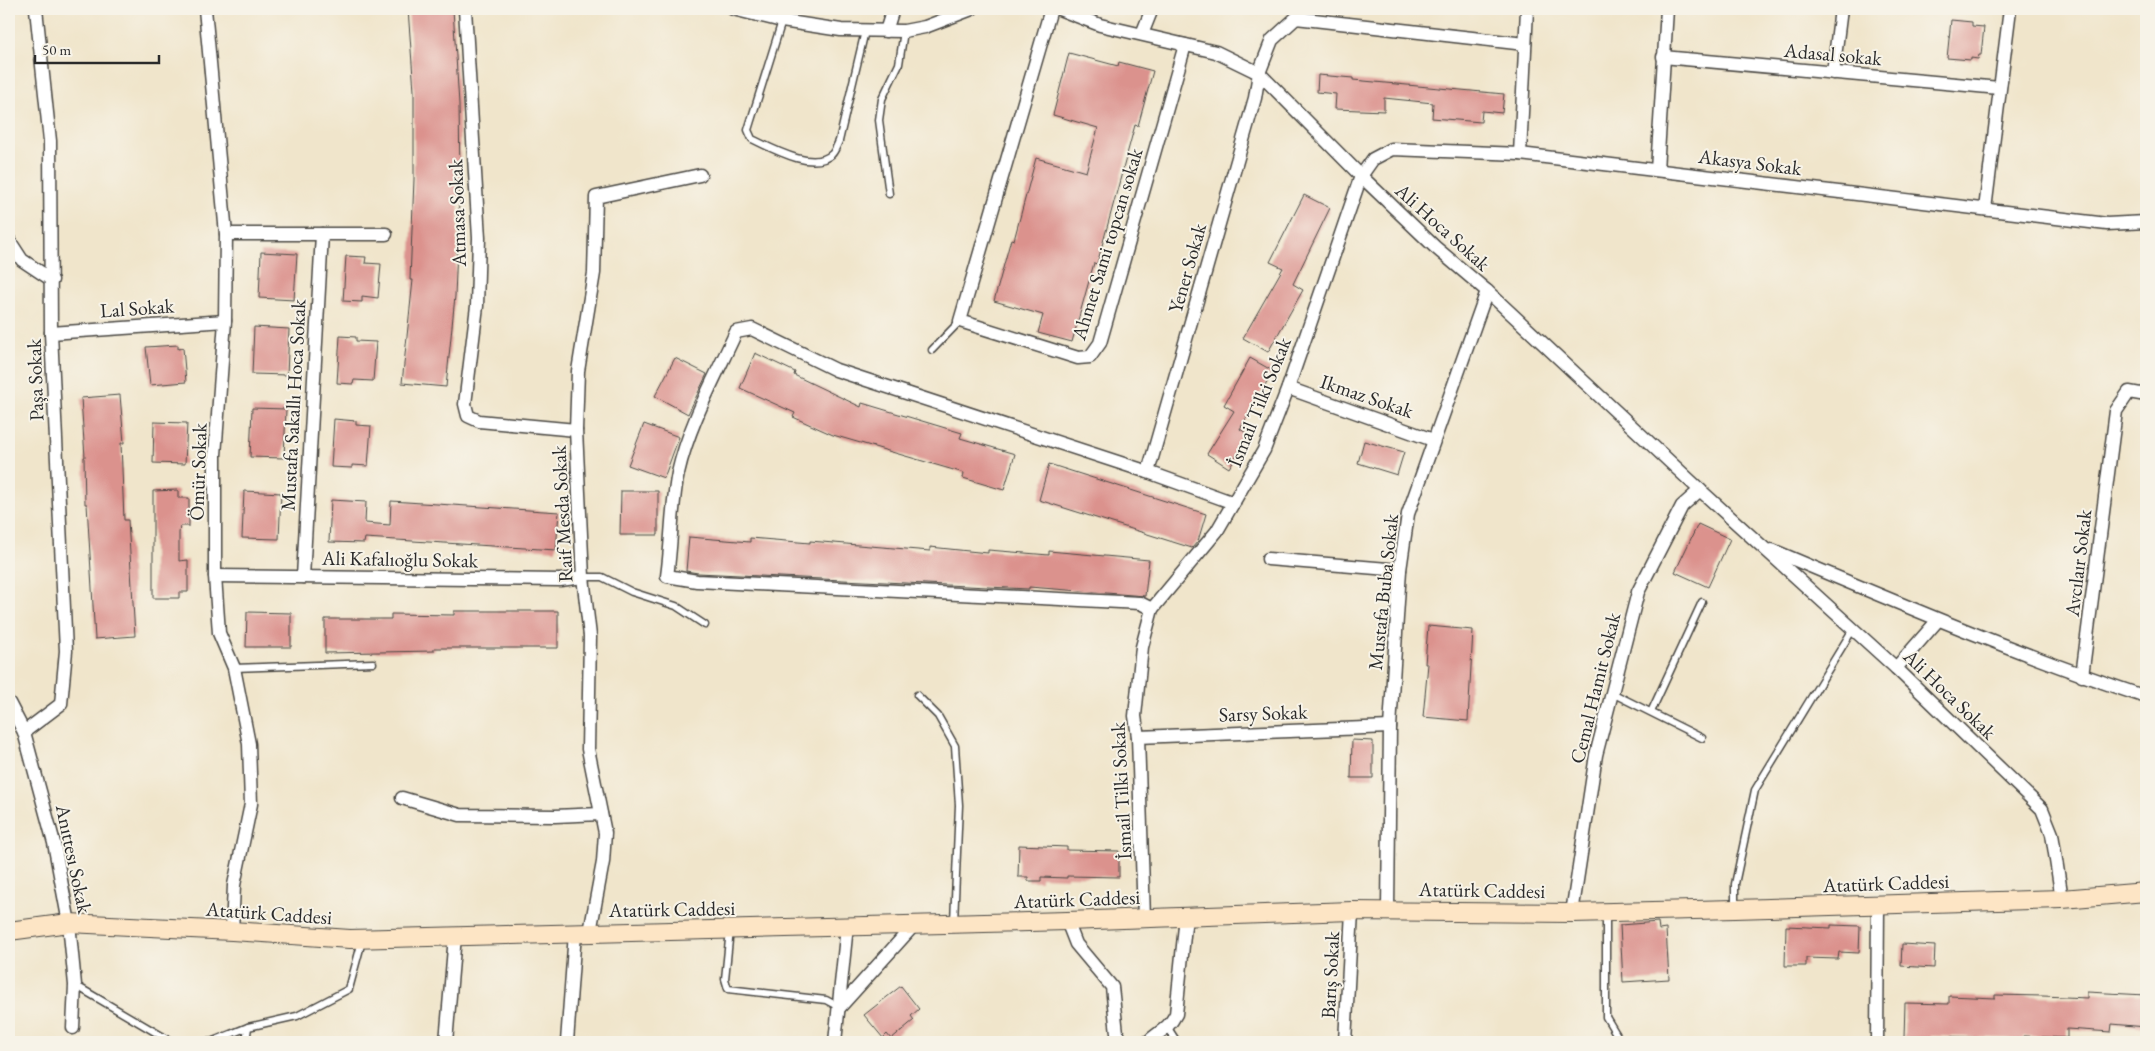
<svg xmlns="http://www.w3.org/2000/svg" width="2155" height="1051" font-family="'EB Garamond',serif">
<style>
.building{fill:#db928d}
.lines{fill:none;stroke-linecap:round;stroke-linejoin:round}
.lane-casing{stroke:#494743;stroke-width:9}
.street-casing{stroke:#494743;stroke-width:15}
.secondary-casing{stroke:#494743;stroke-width:20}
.lane{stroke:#fff;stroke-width:6}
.street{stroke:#fff;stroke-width:12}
.secondary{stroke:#fde5c5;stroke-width:18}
.labels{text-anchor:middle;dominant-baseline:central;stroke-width:4;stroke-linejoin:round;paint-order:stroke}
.street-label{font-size:20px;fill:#2b2b2b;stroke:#f7f3e8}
</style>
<rect width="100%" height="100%" fill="#f7f3e8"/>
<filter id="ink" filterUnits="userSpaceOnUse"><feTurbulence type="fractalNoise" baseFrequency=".02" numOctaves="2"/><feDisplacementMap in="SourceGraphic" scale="10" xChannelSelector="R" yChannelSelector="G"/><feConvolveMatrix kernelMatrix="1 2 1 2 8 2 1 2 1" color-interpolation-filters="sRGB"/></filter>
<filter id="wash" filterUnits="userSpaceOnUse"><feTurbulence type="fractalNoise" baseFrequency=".0096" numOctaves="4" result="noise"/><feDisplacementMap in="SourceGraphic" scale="20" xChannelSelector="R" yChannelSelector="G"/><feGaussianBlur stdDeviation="1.12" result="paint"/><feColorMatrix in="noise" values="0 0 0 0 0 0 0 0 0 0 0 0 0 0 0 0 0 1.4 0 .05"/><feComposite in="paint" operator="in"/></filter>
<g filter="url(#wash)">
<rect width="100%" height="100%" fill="#f0e5cb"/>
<g id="blocks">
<g class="building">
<polygon points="408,9 453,9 459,104 460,177 455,296 446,387 402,383 413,280 410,280 414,179 414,91"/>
<polygon points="1951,20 1972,22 1972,26 1984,27 1981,55 1979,55 1978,59 1971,58 1971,60 1947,58"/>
<polygon points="1069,53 1118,66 1119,62 1153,71 1138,126 1135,125 1097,264 1094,263 1072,342 1038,333 1043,315 994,301 1011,239 1014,240 1036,158 1086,172 1098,128 1053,115"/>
<polygon points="1318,75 1353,78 1353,80 1504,94 1502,113 1482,111 1481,122 1432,118 1433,103 1384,98 1384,111 1335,109 1336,94 1317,92"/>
<polygon points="1304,195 1330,208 1293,284 1303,290 1268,352 1243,338 1283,268 1270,262"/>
<polygon points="261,252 297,254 294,300 259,298"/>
<polygon points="346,256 366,257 365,263 381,264 378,298 362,296 362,302 343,301"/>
<polygon points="254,327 289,329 287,375 252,374"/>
<polygon points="340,336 356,337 356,341 376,342 373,381 354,380 353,384 337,383"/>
<polygon points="178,345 178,349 183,348 186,382 150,385 146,347"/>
<polygon points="755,353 795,372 794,375 861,407 862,403 962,433 960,438 1015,454 1004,490 963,478 964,473 833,435 793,417 795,413 740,388"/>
<polygon points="675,358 707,374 688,414 655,396"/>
<polygon points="1250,358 1273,371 1240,429 1249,435 1229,468 1207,454 1234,411 1224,405"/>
<polygon points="120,395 124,443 121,443 124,520 128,520 135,636 95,639 87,504 85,504 84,457 85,457 81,398"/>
<polygon points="252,408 286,409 284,458 250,457"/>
<polygon points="334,419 356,421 356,425 371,426 368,466 352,465 352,468 331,467"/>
<polygon points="154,422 187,423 185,464 153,463"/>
<polygon points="644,424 679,437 664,478 628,465"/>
<polygon points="1364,441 1404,452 1397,475 1358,463"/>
<polygon points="1049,464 1206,514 1198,541 1192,548 1039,500"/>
<polygon points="178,490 178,498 189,498 189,526 180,526 179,533 179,561 188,560 188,592 179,592 179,598 153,598 153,491"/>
<polygon points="244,491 281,493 279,539 242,538"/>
<polygon points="621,491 658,491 658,535 620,535"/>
<polygon points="331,500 366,502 365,523 390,525 391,501 559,512 556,550 365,538 364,543 329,542"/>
<polygon points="1698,524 1730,539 1708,587 1675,572"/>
<polygon points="689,537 750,542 750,538 810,543 810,541 930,551 930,547 988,553 988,550 1049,555 1049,551 1149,560 1145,596 1029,587 1029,589 698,573 686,571"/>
<polygon points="454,611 558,611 558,648 434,648 434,651 325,653 325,619 391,619 391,614 454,615"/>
<polygon points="247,612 291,613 291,647 246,647"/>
<polygon points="1428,626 1473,630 1468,721 1423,717 1428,664 1425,664"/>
<polygon points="1352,740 1373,741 1373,778 1351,778"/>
<polygon points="1019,845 1067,847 1067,850 1119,851 1119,877 1067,876 1067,878 1041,877 1041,881 1028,881 1028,877 1018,877"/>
<polygon points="1658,922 1659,930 1666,929 1669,979 1623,982 1620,925"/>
<polygon points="1831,925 1860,926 1859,953 1839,952 1838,959 1806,958 1806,966 1785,966 1786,926 1831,928"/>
<polygon points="1902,944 1935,946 1934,968 1901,966"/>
<polygon points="901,986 919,1009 911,1016 914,1020 891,1039 887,1034 883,1038 864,1015"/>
<polygon points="2087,992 2146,995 2146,1027 2112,1024 2111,1032 2067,1029 2067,1038 2023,1036 2023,1039 1931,1036 1931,1039 1904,1038 1905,1003 1949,1004 1949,996 1995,998 1995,995 2043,996 2087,998"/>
</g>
</g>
</g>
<g filter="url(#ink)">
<use href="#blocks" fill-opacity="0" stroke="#494743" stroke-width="1"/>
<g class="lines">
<defs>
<g id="lane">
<path d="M782 21 748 130 752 139C771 148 813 172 832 154 835 151 837 145 839 141L865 31"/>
<polyline points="889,194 879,120 882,99 899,64 904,31"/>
<polyline points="932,350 960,321"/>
<polyline points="583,577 602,577 632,592 676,606 705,625"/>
<polyline points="234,668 373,663"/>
<polyline points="1612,693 1702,738"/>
<polyline points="917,695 938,716 955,746 959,805 954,922"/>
<polyline points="1651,712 1702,602"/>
<polyline points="1735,908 1735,884 1755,790 1853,629"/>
<polyline points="1606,912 1606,1017 1621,1042"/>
<polyline points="730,930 725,979 728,989 826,1000 839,1007"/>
<polyline points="75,985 172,1042"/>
<polyline points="1168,1028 1177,1042"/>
<polyline points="198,1042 211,1042 248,1027 297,1016 349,989 362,941"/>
<polyline points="246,1042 248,1027"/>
</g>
<g id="street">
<polyline points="205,9 226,234 225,321 215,455 215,576 219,633 234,668 249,744 251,804 234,885 232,931"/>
<polyline points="465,9 479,238 477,306 465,404 468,416 479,421 576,430"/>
<polyline points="733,9 782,21 841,30 904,31 925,27 972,9"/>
<polyline points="1051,9 960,321 1078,358 1090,357 1100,343 1185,45"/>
<polyline points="1059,9 1100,25 1216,52 1259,73 1361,176 1435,247 1487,291 1700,490 1896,668 2042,809 2052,834 2062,899"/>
<polyline points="886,31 893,9"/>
<polyline points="1142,34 1152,9"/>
<polyline points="1663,57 1999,88"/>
<polyline points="1833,73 1841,9"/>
<polyline points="1520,154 1527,9"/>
<polyline points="1657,170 1667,9"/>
<polyline points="1985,209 2010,9"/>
<polyline points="226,234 386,234"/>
<polyline points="9,240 22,260 52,280"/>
<polyline points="51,333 225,321"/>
<polyline points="1288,388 1433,440"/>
<polyline points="1148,472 1255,98 1259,73 1272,40 1296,18 1525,44"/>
<path d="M1772 550C1896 602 2019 655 2146 697"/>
<polyline points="1268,559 1400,570"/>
<polyline points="215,576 560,580 583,577"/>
<polyline points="303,577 322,234"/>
<path d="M1152 609 1140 603 697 581 667 576C672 542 671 507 678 473 689 424 715 378 736 332L752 329 836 370 1148 472 1234 503"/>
<polyline points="1896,668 1938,620"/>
<polyline points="2082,676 2116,411 2129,392 2146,395"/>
<polyline points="9,703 24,732 54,843 69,923 75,985 73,1028"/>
<polyline points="24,732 61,704 66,651 51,333 50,141 36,9"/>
<polyline points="1138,737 1390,727"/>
<polyline points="402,798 460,815 555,816 601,814"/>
<polyline points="1388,910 1390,727 1400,570 1408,514 1487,291"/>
<polyline points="1572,913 1596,755 1638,592 1682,506 1700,490"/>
<polyline points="1144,918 1138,737 1135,716 1142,647 1152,609 1217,531 1264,450 1288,388 1361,176 1373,159 1392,149 1520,154 2107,224 2146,222"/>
<polyline points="1067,921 1076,944 1112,987 1118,1042"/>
<polyline points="590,932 603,862 605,833 588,749 590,636 583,577 576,430 578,371 594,273 596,197 700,175"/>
<polyline points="840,1007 915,924"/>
<polyline points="446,1042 455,936"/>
<polyline points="567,1042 575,933"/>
<polyline points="835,1042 847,926"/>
<path d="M1148 1042C1160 1030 1167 1031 1176 1014L1186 916"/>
<polyline points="1345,1042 1352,911"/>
<polyline points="1877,1042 1878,905"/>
</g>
<polyline id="secondary" points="9,931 69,923 232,931 350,939 1067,921 1352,911 1572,913 1735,909 2062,899 2146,892"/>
</defs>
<use href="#lane" class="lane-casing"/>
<use href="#street" class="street-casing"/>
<use href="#secondary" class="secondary-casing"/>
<use href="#lane" class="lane"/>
<use href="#street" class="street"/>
<use href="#secondary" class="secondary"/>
</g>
</g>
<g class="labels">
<g class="street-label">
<text transform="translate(1833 54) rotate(5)">Adasal sokak</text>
<text transform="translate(1750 162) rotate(7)">Akasya Sokak</text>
<text transform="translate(457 213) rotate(-92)">Atmasa Sokak</text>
<text transform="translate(1443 227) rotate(42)">Ali Hoca Sokak</text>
<text transform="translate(1107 244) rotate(-73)">Ahmet Sami topcan sokak</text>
<text transform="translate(1187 268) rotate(-74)">Yener Sokak</text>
<text transform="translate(137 308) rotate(-4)">Lal Sokak</text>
<text transform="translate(35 380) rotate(-92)">Paşa Sokak</text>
<text transform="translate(1367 396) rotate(19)">Ikmaz Sokak</text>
<text transform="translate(1259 402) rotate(-68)">İsmail Tilki Sokak</text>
<text transform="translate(293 405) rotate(-87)">Mustafa Sakallı Hoca Sokak</text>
<text transform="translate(198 472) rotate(-88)">Ömür Sokak</text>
<text transform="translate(562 514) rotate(-93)">Raif Mesda Sokak</text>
<text transform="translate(400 559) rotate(1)">Ali Kafalıoğlu Sokak</text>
<text transform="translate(2078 563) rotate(-83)">Avcılaır Sokak</text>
<text transform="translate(1383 592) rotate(-84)">Mustafa Buba Sokak</text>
<text transform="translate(1595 688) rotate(-76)">Cemal Hamit Sokak</text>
<text transform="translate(1950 694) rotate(44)">Ali Hoca Sokak</text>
<text transform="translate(1263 713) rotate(-2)">Sarsy Sokak</text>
<text transform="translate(1121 791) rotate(-93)">İsmail Tilki Sokak</text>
<text transform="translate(74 859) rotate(78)">Anıttesı Sokak</text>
<text transform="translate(1886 883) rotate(-2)">Atatürk Caddesi</text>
<text transform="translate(1482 890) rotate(1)">Atatürk Caddesi</text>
<text transform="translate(1077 899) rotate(-2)">Atatürk Caddesi</text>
<text transform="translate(672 909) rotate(-1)">Atatürk Caddesi</text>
<text transform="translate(269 913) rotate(4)">Atatürk Caddesi</text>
<text transform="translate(1330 975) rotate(-87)">Barış Sokak</text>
</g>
</g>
<rect width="2155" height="1051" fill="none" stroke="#f7f3e8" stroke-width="30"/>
<path d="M35 55v8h124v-8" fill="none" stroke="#2b2b2b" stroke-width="2.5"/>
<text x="42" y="55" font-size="15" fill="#2b2b2b" stroke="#f7f3e8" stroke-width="4" paint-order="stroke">50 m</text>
</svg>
